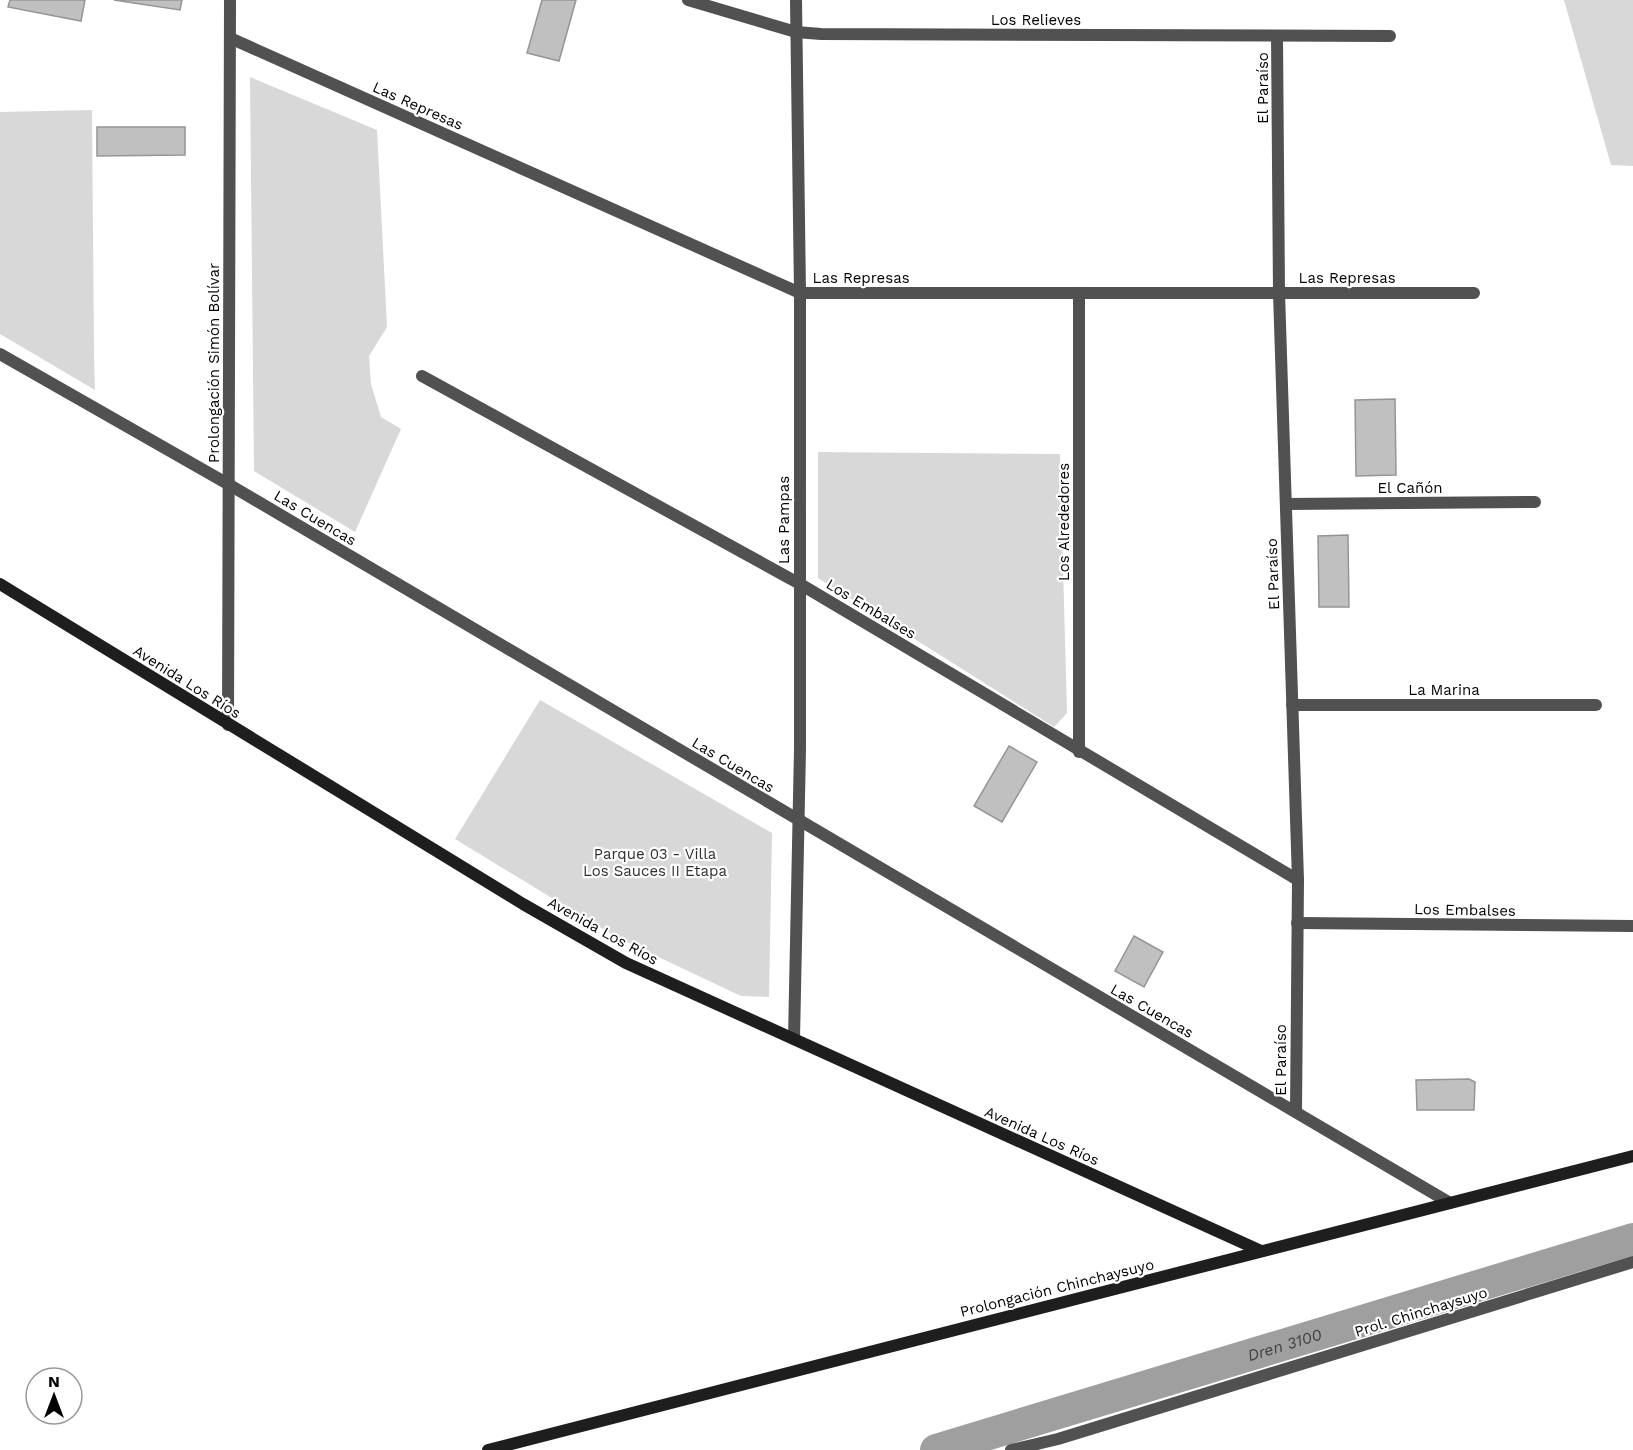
<svg xmlns="http://www.w3.org/2000/svg" width="1633" height="1450" font-family="'Work Sans',sans-serif">
<style>
.green{fill:#d8d8d8}
.lines{fill:none;stroke-linecap:round;stroke-linejoin:round}
.canal{stroke:#9f9f9f;stroke-width:32}
.building{fill:#c0c0c0;stroke:#959595;stroke-width:1.5}
.street{stroke:#515151;stroke-width:12}
.secondary{stroke:#1e1e1e;stroke-width:12}
.labels{text-anchor:middle;dominant-baseline:central;stroke-width:4.5;stroke-linejoin:round;paint-order:stroke}
.street-label{font-size:15px;fill:#000;stroke:#fff}
.park-label{font-size:15px;fill:#2f2f2f;stroke:#fff}
.water-label{font-size:16px;font-style:italic;fill:#404040;stroke:#fff}
</style>
<rect width="100%" height="100%" fill="#fff"/>
<g class="green">
<polygon points="1564,0 1633,0 1633,166 1611,165"/>
<polygon points="250,77 377,130 387,327 369,356 371,384 381,417 401,429 355,532 254,471"/>
<polygon points="92,110 94,356 95,390 0,334 0,112"/>
<polygon points="818,452 1060,454 1067,713 1054,727 818,578"/>
<polygon points="540,700 772,833 769,997 741,996 616,937 455,839"/>
</g>
<g class="lines">
<path class="canal" id="s1" d="M936 1450 1633 1239"/>
</g>
<g class="building">
<polygon points="10,0 85,0 81,21 8,7"/>
<polygon points="114,0 182,0 180,10"/>
<polygon points="542,0 576,0 559,61 527,53"/>
<polygon points="97,127 185,127 185,155 97,156"/>
<polygon points="1395,399 1396,475 1356,476 1355,400"/>
<polygon points="1348,535 1349,607 1319,607 1318,536"/>
<polygon points="1009,746 1037,762 1002,822 974,806"/>
<polygon points="1134,936 1163,952 1144,987 1115,971"/>
<polygon points="1469,1079 1475,1082 1474,1110 1417,1110 1416,1080"/>
</g>
<g class="lines">
<g class="street">
<polyline points="688,0 796,32 821,34 1390,36"/>
<polyline points="1277,36 1279,293 1298,880 1296,1112"/>
<polyline points="230,38 800,293 1474,293"/>
<polyline points="1079,293 1079,752"/>
<polyline points="0,354 228,484 1450,1203"/>
<polyline points="422,376 800,584 1298,880"/>
<polyline points="1286,504 1535,502"/>
<polyline points="1292,705 1596,705"/>
<polyline points="228,725 230,0"/>
<polyline points="1297,923 1633,926"/>
<polyline points="794,1039 800,749 800,293 796,0"/>
<polyline points="1011,1450 1058,1439 1633,1262"/>
</g>
<g class="secondary">
<polyline points="0,584 523,904 626,963 1261,1251"/>
<polyline points="488,1450 1633,1156"/>
</g>
</g>
<g class="labels">
<g class="street-label">
<text x="1036" y="20">Los Relieves</text>
<text transform="translate(1263 88) rotate(-90)">El Paraíso</text>
<text transform="translate(418 106) rotate(24)">Las Represas</text>
<text x="861" y="278">Las Represas</text>
<text x="1347" y="278">Las Represas</text>
<text transform="translate(214 363) rotate(-90)">Prolongación Simón Bolívar</text>
<text x="1410" y="488">El Cañón</text>
<text transform="translate(315 518) rotate(31)">Las Cuencas</text>
<text transform="translate(784 520) rotate(-90)">Las Pampas</text>
<text transform="translate(1064 522) rotate(-90)">Los Alrededores</text>
<text transform="translate(1273 574) rotate(-92)">El Paraíso</text>
<text transform="translate(871 609) rotate(31)">Los Embalses</text>
<text transform="translate(187 682) rotate(32)">Avenida Los Ríos</text>
<text x="1444" y="690">La Marina</text>
<text transform="translate(733 765) rotate(31)">Las Cuencas</text>
<text transform="translate(1465 910) rotate(1)">Los Embalses</text>
<text transform="translate(603 931) rotate(29)">Avenida Los Ríos</text>
<text transform="translate(1152 1011) rotate(30)">Las Cuencas</text>
<text transform="translate(1281 1060) rotate(-90)">El Paraíso</text>
<text transform="translate(1042 1136) rotate(24)">Avenida Los Ríos</text>
<text transform="translate(1057 1288) rotate(-14)">Prolongación Chinchaysuyo</text>
<text transform="translate(1421 1312) rotate(-17)">Prol. Chinchaysuyo</text>
</g>
<g class="park-label">
<text x="655" y="854">Parque 03 - Villa<tspan x="655" dy="17">Los Sauces II Etapa</tspan></text>
</g>
<g class="water-label">
<text stroke="none"><textPath href="#s1" startOffset="364">Dren 3100</textPath></text>
</g>
</g>
<g transform="translate(54 1396)"><circle r="28" fill="#ffffff" stroke="#999999" stroke-width="1.5"/>
<path d="M0-4.5L10 22L0 15L-10 22Z" fill="#000000"/>
<text y="-9" font-size="16" font-weight="bold" text-anchor="middle" fill="#000000">N</text>
</g>
</svg>
